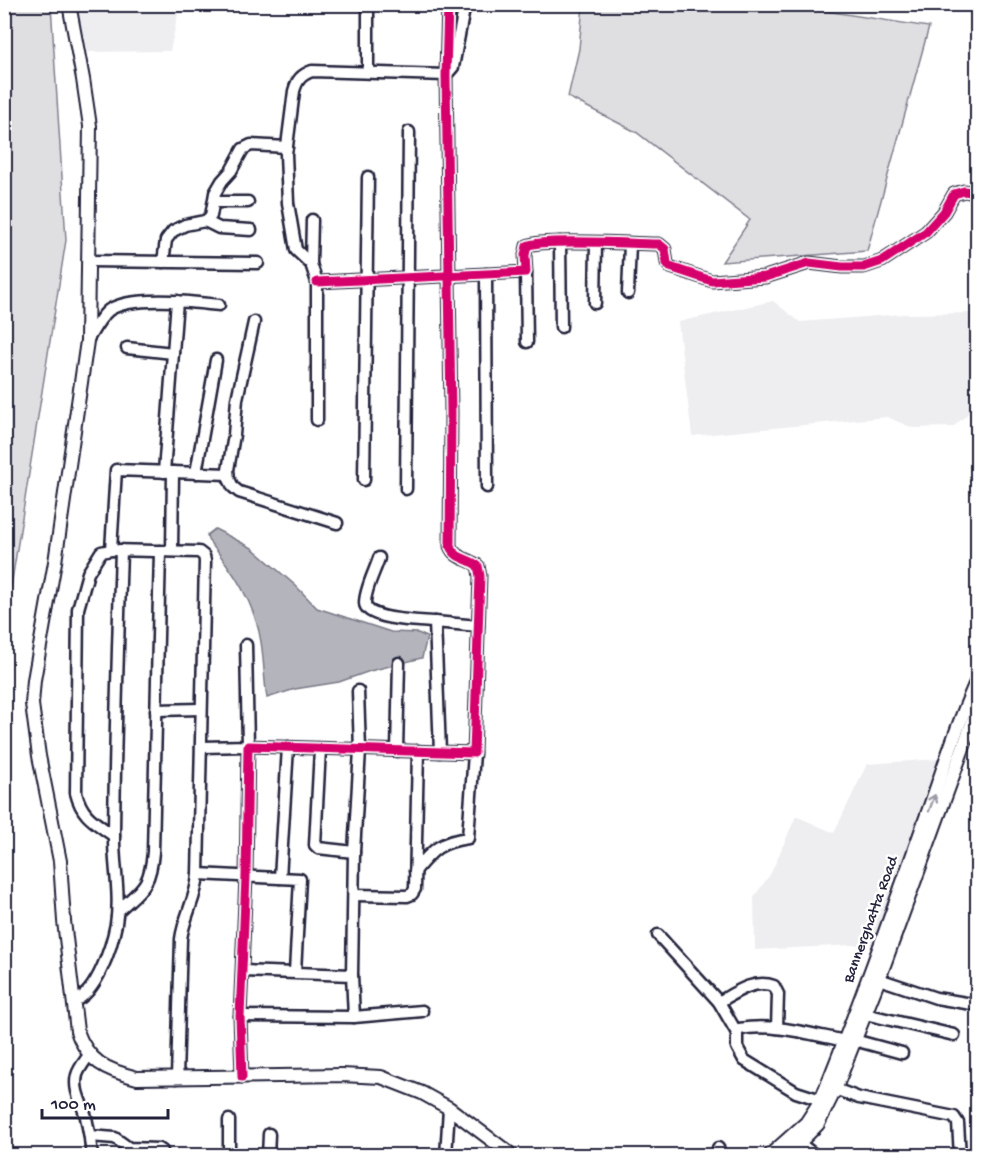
<svg xmlns="http://www.w3.org/2000/svg" width="982" height="1160" font-family="'Gochi Hand',sans-serif">
<style>
.built{fill:#eeeef1}
.green{fill:#dfdfe2;stroke:#80808e;stroke-width:1.5}
.water{fill:#b4b4bc;stroke:#7a7a88;stroke-width:1.5}
.lines{fill:none;stroke-linecap:round;stroke-linejoin:round}
.minor-casing{stroke:#22223b;stroke-width:15}
.major-casing{stroke:#22223b;stroke-width:16}
.minor{stroke:#fff;stroke-width:10}
.major{stroke:#fff;stroke-width:12}
.cycleway-casing{stroke:#fff;stroke-width:13}
.cycleway{stroke:#d6006c;stroke-width:9}
.oneway{stroke:#9c9ca7}
.labels{text-anchor:middle;dominant-baseline:central;stroke-width:5;stroke-linejoin:round;paint-order:stroke}
.street-label{font-size:16px;fill:#22223b;stroke:#fff}
</style>
<rect width="100%" height="100%" fill="#fff"/>
<filter id="ink" filterUnits="userSpaceOnUse"><feTurbulence type="fractalNoise" baseFrequency=".0167" numOctaves="2"/><feDisplacementMap in="SourceGraphic" scale="12" xChannelSelector="R" yChannelSelector="G"/><feConvolveMatrix kernelMatrix="1 2 1 2 8 2 1 2 1" color-interpolation-filters="sRGB"/></filter>
<g filter="url(#ink)">
<g class="built">
<polygon points="76,5 180,5 170,51 87,52"/>
<polygon points="773,301 800,322 903,314 977,313 977,409 972,410 953,427 913,428 887,417 692,436 678,322"/>
<polygon points="939,759 874,944 755,950 754,897 771,873 796,816 834,833 867,764"/>
</g>
<g class="green">
<polygon points="5,4 51,5 66,240 8,606 5,612"/>
<polygon points="583,5 787,5 929,27 867,251 722,262 750,220 636,132 568,97 579,49"/>
</g>
<path class="water" d="M215 529 252 548 296 586 317 608 391 632 418 633 427 637 422 658 370 671 339 682 295 689 267 698C264 680 264 660 261 642 255 603 233 570 208 540L207 535Z"/>
<g class="lines">
<defs>
<g id="minor">
<polyline points="368,72 368,4"/>
<polyline points="214,202 248,202"/>
<polyline points="205,221 219,228 251,230"/>
<polyline points="560,242 561,327"/>
<polyline points="88,261 258,263"/>
<polyline points="163,262 166,240 173,231 185,225 205,221 211,216 215,193 222,181 231,171 243,149 251,145 287,147"/>
<polyline points="311,264 312,220"/>
<polyline points="526,272 527,342"/>
<polyline points="486,274 487,487"/>
<path d="M317 282 526 272 525 255 527 246C541 238 636 244 659 244L665 249 667 263 670 267 712 281 765 277 809 263 842 267H864L882 261 926 232 944 212 954 194 964 191 978 193"/>
<polyline points="628,293 630,244"/>
<polyline points="595,303 596,243"/>
<polyline points="254,322 237,399 234,435 228,470 229,479 233,487 239,492 337,523"/>
<path d="M87 341C93 331 100 317 109 310 132 295 192 302 219 305"/>
<polyline points="127,348 173,353 164,472"/>
<polyline points="173,353 177,301"/>
<path d="M317 420V282L311 264 296 250 288 203 286 154 294 91C297 80 301 75 312 71L446 75 453 67 465 4"/>
<polyline points="196,473 216,360"/>
<polyline points="364,480 368,177"/>
<polyline points="406,489 409,132"/>
<path d="M111 550 101 552 88 573 78 609 76 793C82 817 95 822 114 836"/>
<polyline points="172,551 173,472"/>
<path d="M379 558C375 571 365 589 365 603 365 620 421 621 435 622"/>
<polyline points="156,710 201,709"/>
<polyline points="201,747 248,746 246,645"/>
<polyline points="320,749 315,845 318,848 354,852"/>
<polyline points="397,751 399,663"/>
<polyline points="440,752 435,622 478,626"/>
<path d="M415 871C433 849 440 842 468 838L474 753"/>
<polyline points="198,874 300,879 295,972"/>
<polyline points="280,878 288,747"/>
<polyline points="354,895 407,896 412,894 415,889 418,751"/>
<path d="M118 911C142 888 150 887 153 852L160 551"/>
<polyline points="658,935 719,1002 737,1033"/>
<polyline points="243,971 352,975"/>
<polyline points="879,979 936,998 978,1005"/>
<path d="M74 1001C97 994 112 945 116 924 121 894 113 863 114 833 115 738 118 644 121 550"/>
<path d="M719 1002C736 992 754 979 774 986L778 994 777 1028"/>
<polyline points="865,1014 954,1035"/>
<polyline points="240,1016 354,1017 422,1011"/>
<polyline points="354,1017 352,975 354,852 360,750 358,691"/>
<polyline points="854,1040 902,1053"/>
<path d="M89 1055C85 1061 79 1068 77 1075 73 1090 82 1103 86 1117 89 1130 91 1143 92 1156"/>
<path d="M242 1077 240 1016 246 877 248 746 474 753 480 576 478 566C468 558 455 559 450 546L451 412 446 75 448 4"/>
<path d="M177 1078 181 939C184 916 197 897 198 874L205 561 204 556 199 552 111 550 116 470 228 474"/>
<polyline points="827,1086 859,1098 954,1117 958,1123 960,1156"/>
<path d="M821 1100 796 1092 744 1060 737 1047V1033L739 1029C775 1023 810 1034 845 1041"/>
<polyline points="229,1120 229,1156"/>
<polyline points="90,1136 115,1138 129,1148 159,1149 162,1151 162,1156"/>
<polyline points="799,1143 816,1156"/>
<polyline points="718,1148 721,1156"/>
<polyline points="268,1156 269,1134"/>
<polyline points="446,1156 449,1108"/>
</g>
<g id="major">
<path d="M69 4 83 79 90 126 87 341 55 562 34 680 32 704 39 756 60 861 64 921 77 1031C88 1062 106 1070 137 1078L342 1075 381 1077 422 1093 449 1108 513 1156"/>
<path d="M769 1156 806 1123 821 1100C858 1009 891 916 924 823 942 774 956 725 978 678"/>
<polyline points="783,1156 799,1143 818,1124 835,1090 879,979 978,707"/>
</g>
</defs>
<use href="#minor" class="minor-casing"/>
<use href="#major" class="major-casing"/>
<use href="#minor" class="minor"/>
<use href="#major" class="major"/>
<defs>
<g id="cycleway">
<path d="M317 282 526 272 525 255 527 246C541 238 636 244 659 244L665 249 667 263 670 267 712 281 765 277 809 263 842 267H864L882 261 926 232 944 212 954 194 964 191 978 193"/>
<path d="M242 1077 240 1016 246 877 248 746 474 753 480 576 478 566C468 558 455 559 450 546L451 412 446 75 448 4"/>
</g>
</defs>
<use href="#cycleway" class="cycleway-casing"/>
<use href="#cycleway" class="cycleway"/>
</g>
<defs><path id="oneway-shaft" d="M-6 0H5M1.5-3L5.5 0L1.5 3" fill="none" stroke-width="1.6" stroke-linecap="round" stroke-linejoin="round" transform="scale(1.5)"/></defs>
<use class="oneway" href="#oneway-shaft" transform="translate(932 803) rotate(-70)"/>
</g>
<g class="labels">
<g class="street-label">
<text transform="translate(872 920) rotate(-70)">Bannerghatta Road</text>
</g>
</g>
<rect width="982" height="1160" fill="none" stroke="#fff" stroke-width="24"/>
<rect x="12" y="12" width="958" height="1136" fill="none" stroke="#22223b" stroke-width="2" filter="url(#ink)"/>
<path d="M42 1109v9h126v-9" fill="none" stroke="#22223b" stroke-width="3"/>
<text x="51" y="1109" font-size="18" fill="#22223b" stroke="#ffffff" stroke-width="4.5" paint-order="stroke">100 m</text>
</svg>
